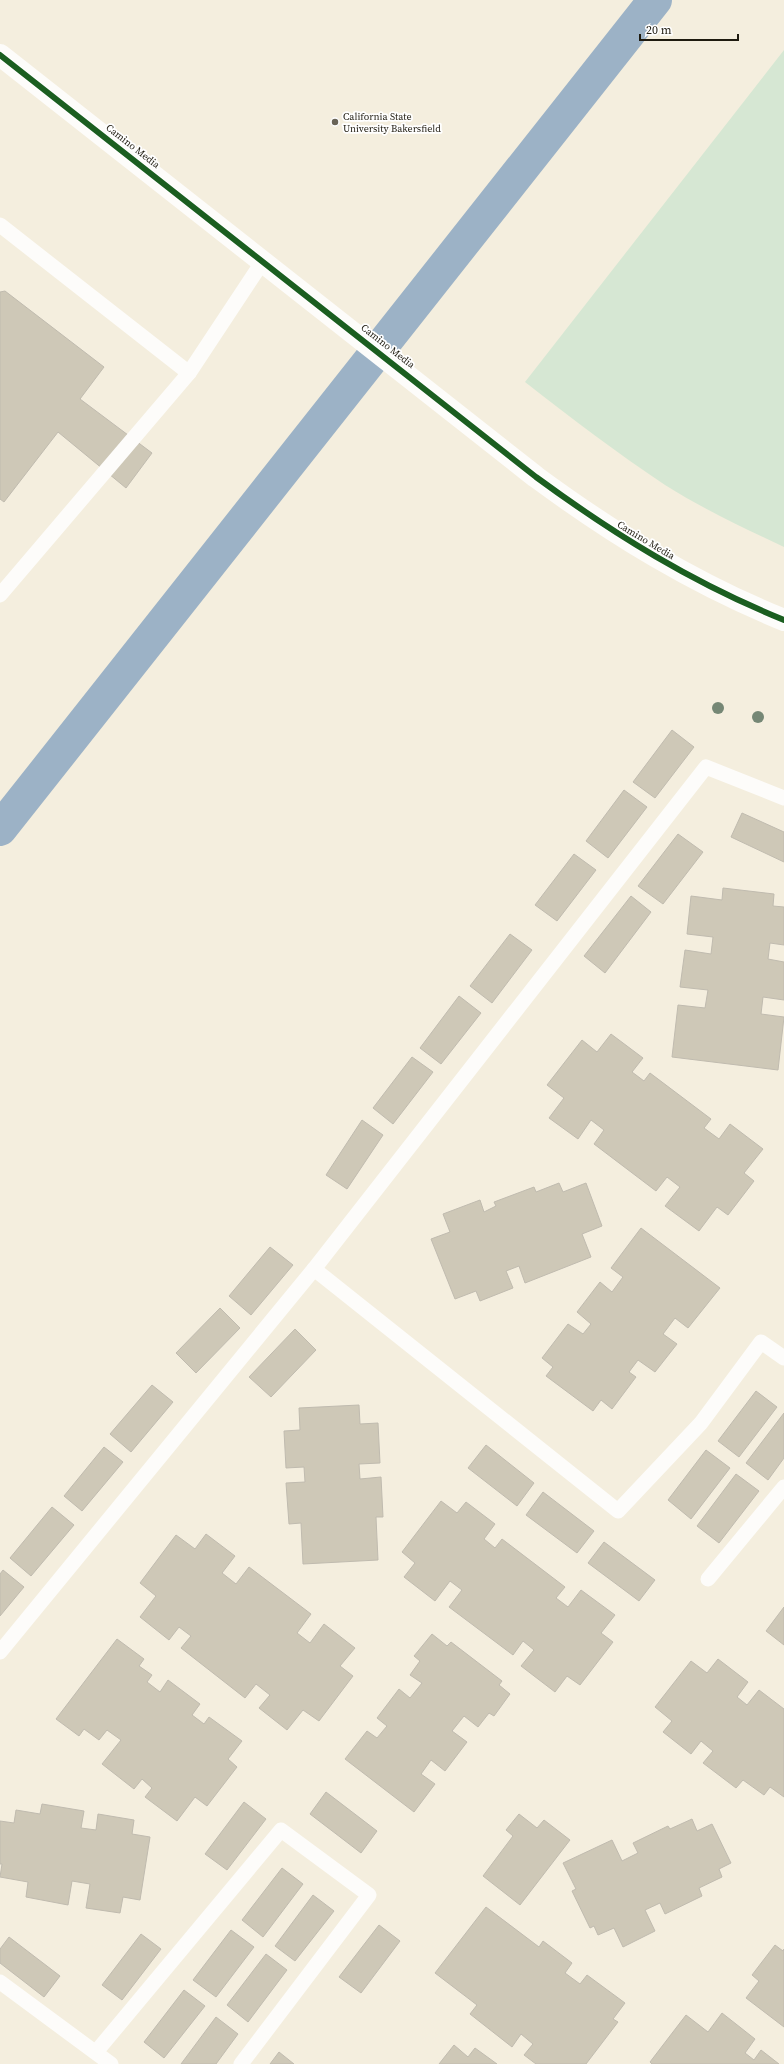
<svg xmlns="http://www.w3.org/2000/svg" width="784" height="2064" font-family="'Source Serif 4',serif">
<style>
.green{fill:#d6e7d3}
.lines{fill:none;stroke-linecap:round;stroke-linejoin:round}
.canal{stroke:#9cb2c6;stroke-width:34}
.building{fill:#cec8b7;stroke:#c0bbaf}
.lane{stroke:#fdfcfa;stroke-width:15}
.secondary{stroke:#fdfcfa;stroke-width:22}
.cycleway-casing{stroke:#fff;stroke-width:8}
.cycleway{stroke:#1b5e20;stroke-width:6}
.tree{fill:#758775}
.poi-dot{fill:#696457;stroke:#fff;stroke-width:1.5}
.labels{text-anchor:middle;dominant-baseline:central;stroke-width:3.5;stroke-linejoin:round;paint-order:stroke}
.poi-label{font-size:10px;fill:#1e1a0f;stroke:#fff;text-anchor:start}
.street-label{font-size:10px;fill:#1e1a0f;stroke:#fff}
</style>
<rect width="100%" height="100%" fill="#f4eede"/>
<path class="green" d="M784 50V547C744 528 703 509 665 485 617 453 571 418 525 382Z"/>
<g class="lines">
<polyline class="canal" points="0,829 655,0"/>
</g>
<g class="building">
<polygon points="5,291 104,367 80,399 152,453 126,488 58,432 4,502 0,499 0,292"/>
<polygon points="672,730 694,747 655,798 633,782"/>
<polygon points="624,790 647,807 608,858 586,841"/>
<polygon points="742,813 784,832 784,862 731,837"/>
<polygon points="678,834 703,852 663,904 638,886"/>
<polygon points="574,854 596,870 557,921 535,905"/>
<polygon points="723,888 774,894 773,906 784,907 784,945 770,943 768,959 784,962 784,1000 763,997 761,1014 784,1017 778,1070 672,1057 678,1005 705,1008 708,990 680,987 685,950 711,954 713,937 687,934 691,896 722,900"/>
<polygon points="631,896 651,912 605,973 584,956"/>
<polygon points="510,934 532,950 492,1003 470,986"/>
<polygon points="459,996 481,1013 441,1064 420,1048"/>
<polygon points="611,1034 643,1058 632,1072 644,1081 650,1073 711,1119 704,1128 719,1139 730,1124 763,1149 744,1173 754,1181 728,1215 717,1207 699,1231 665,1206 680,1187 667,1177 656,1191 594,1144 604,1130 591,1120 578,1139 549,1118 564,1098 547,1085 582,1040 597,1052"/>
<polygon points="412,1057 433,1072 393,1124 373,1108"/>
<polygon points="362,1120 383,1135 347,1189 326,1175"/>
<polygon points="559,1183 563,1192 586,1183 602,1226 582,1234 591,1257 525,1283 519,1266 506,1271 513,1288 480,1301 476,1291 455,1299 431,1239 450,1232 443,1214 480,1200 484,1212 496,1206 494,1202 534,1187 536,1192"/>
<polygon points="641,1228 720,1288 688,1328 675,1318 663,1334 677,1344 655,1372 638,1360 629,1372 636,1377 612,1409 601,1400 593,1411 546,1376 553,1367 542,1358 568,1324 583,1334 591,1324 577,1312 600,1282 612,1292 623,1277 611,1268"/>
<polygon points="270,1247 293,1265 251,1315 229,1296"/>
<polygon points="220,1308 240,1328 196,1373 176,1353"/>
<polygon points="295,1329 316,1350 271,1397 249,1377"/>
<polygon points="152,1385 173,1402 131,1452 110,1434"/>
<polygon points="756,1391 777,1407 739,1457 718,1441"/>
<polygon points="359,1405 360,1424 378,1423 380,1463 359,1464 360,1479 381,1477 383,1517 376,1517 378,1560 303,1564 301,1523 289,1524 286,1483 305,1482 304,1467 286,1468 284,1431 300,1430 299,1408"/>
<polygon points="784,1413 784,1458 768,1480 746,1463"/>
<polygon points="486,1445 534,1483 517,1506 468,1468"/>
<polygon points="104,1447 123,1462 82,1511 64,1496"/>
<polygon points="706,1450 730,1468 691,1519 668,1500"/>
<polygon points="736,1474 759,1491 719,1543 697,1526"/>
<polygon points="543,1492 594,1531 577,1553 526,1515"/>
<polygon points="441,1501 457,1513 466,1502 495,1524 484,1539 495,1548 502,1539 565,1587 556,1598 568,1607 581,1590 615,1615 601,1633 613,1642 580,1685 567,1676 555,1692 521,1666 534,1650 523,1641 513,1655 449,1607 462,1590 450,1581 435,1601 404,1577 415,1563 402,1552"/>
<polygon points="52,1507 74,1525 31,1576 10,1558"/>
<polygon points="206,1534 235,1556 222,1573 236,1584 249,1567 311,1614 297,1633 310,1643 324,1624 355,1648 340,1666 353,1676 319,1721 303,1710 287,1730 259,1708 270,1695 256,1684 245,1698 181,1648 191,1636 179,1627 169,1640 140,1617 156,1596 140,1583 176,1535 195,1549"/>
<polygon points="604,1542 655,1580 639,1601 588,1563"/>
<polygon points="3,1570 24,1587 0,1616 0,1574"/>
<polygon points="784,1607 784,1645 766,1631"/>
<polygon points="432,1634 447,1646 451,1642 502,1681 499,1685 510,1694 494,1716 489,1713 478,1727 464,1716 452,1731 467,1742 445,1771 431,1760 421,1774 435,1784 414,1812 345,1759 367,1731 377,1738 387,1726 377,1718 399,1689 410,1698 422,1683 410,1675 420,1661 414,1656"/>
<polygon points="117,1639 144,1659 139,1666 152,1675 147,1682 160,1692 168,1680 200,1704 192,1715 204,1724 209,1717 242,1741 228,1759 237,1767 207,1806 195,1797 177,1821 145,1797 152,1788 142,1779 134,1789 102,1764 121,1740 107,1730 99,1740 84,1729 79,1736 56,1719"/>
<polygon points="718,1659 748,1682 737,1697 747,1705 759,1690 784,1709 784,1797 770,1787 764,1795 743,1780 736,1788 703,1763 713,1751 701,1741 691,1754 663,1732 672,1721 655,1707 691,1661 707,1673"/>
<polygon points="326,1792 377,1831 361,1853 310,1814"/>
<polygon points="244,1802 266,1819 227,1870 205,1854"/>
<polygon points="42,1804 84,1811 81,1828 96,1830 98,1814 134,1820 132,1834 150,1837 140,1900 123,1897 120,1913 86,1908 90,1884 72,1881 68,1905 26,1897 28,1882 0,1877 2,1864 0,1864 0,1821 14,1823 16,1810 40,1814"/>
<polygon points="519,1814 537,1828 544,1820 570,1840 520,1905 483,1876 513,1836 506,1830"/>
<polygon points="692,1819 697,1831 712,1824 731,1863 719,1869 722,1877 699,1888 702,1896 665,1914 660,1903 645,1910 655,1931 623,1947 614,1928 598,1935 594,1926 590,1928 572,1891 576,1889 563,1863 612,1840 622,1861 638,1853 633,1843 668,1826 670,1829"/>
<polygon points="282,1868 303,1884 263,1937 242,1920"/>
<polygon points="313,1895 334,1911 295,1961 275,1946"/>
<polygon points="486,1907 539,1947 543,1941 572,1963 565,1973 580,1984 587,1975 625,2003 613,2019 618,2022 586,2064 536,2064 524,2055 533,2044 521,2034 512,2047 470,2014 477,2005 435,1973"/>
<polygon points="379,1925 400,1941 361,1993 339,1977"/>
<polygon points="231,1930 254,1947 216,1997 193,1980"/>
<polygon points="141,1934 161,1949 122,2000 102,1985"/>
<polygon points="9,1937 60,1976 44,1997 0,1963 0,1949"/>
<polygon points="775,1945 783,1951 784,1949 784,2027 746,1998 759,1981 752,1975"/>
<polygon points="266,1954 287,1970 248,2022 227,2005"/>
<polygon points="184,1990 205,2006 164,2058 144,2042"/>
<polygon points="722,2013 755,2039 745,2053 754,2060 761,2050 779,2064 652,2064 650,2062 686,2015 708,2032"/>
<polygon points="216,2017 238,2034 216,2064 181,2064"/>
<polygon points="454,2045 468,2057 475,2048 497,2064 439,2064"/>
<polygon points="279,2052 294,2064 270,2064"/>
</g>
<g class="lines">
<g class="lane">
<polyline points="0,225 189,373 263,261"/>
<polyline points="0,595 189,373"/>
<polyline points="314,1269 618,1511 701,1423 761,1342 784,1358"/>
<polyline points="708,1579 784,1487"/>
<polyline points="0,1652 314,1269 706,767 784,798"/>
<polyline points="0,1982 111,2064"/>
<polyline points="96,2052 281,1830 369,1895 241,2064"/>
</g>
<path class="secondary" d="M0 55 536 477C615 535 693 583 784 620"/>
<defs>
<path id="cycleway" d="M0 55 536 477C615 535 693 583 784 620"/>
</defs>
<use href="#cycleway" class="cycleway-casing"/>
<use href="#cycleway" class="cycleway"/>
</g>
<g class="tree">
<circle cx="718" cy="708" r="6"/>
<circle cx="758" cy="717" r="6"/>
</g>
<circle class="poi-dot" cx="335" cy="122" r="4"/>
<g class="labels">
<g class="poi-label">
<text x="343" y="116">California State<tspan x="343" dy="12">University Bakersfield</tspan></text>
</g>
<g class="street-label">
<text transform="translate(133 146) rotate(38)">Camino Media</text>
<text transform="translate(388 346) rotate(38)">Camino Media</text>
<text transform="translate(646 540) rotate(31)">Camino Media</text>
</g>
</g>
<path d="M640 34v6h98v-6" fill="none" stroke="#1e1a0f" stroke-width="2"/>
<text x="646" y="34" font-size="12" fill="#1e1a0f" stroke="#ffffff" stroke-width="3" paint-order="stroke">20 m</text>
</svg>
